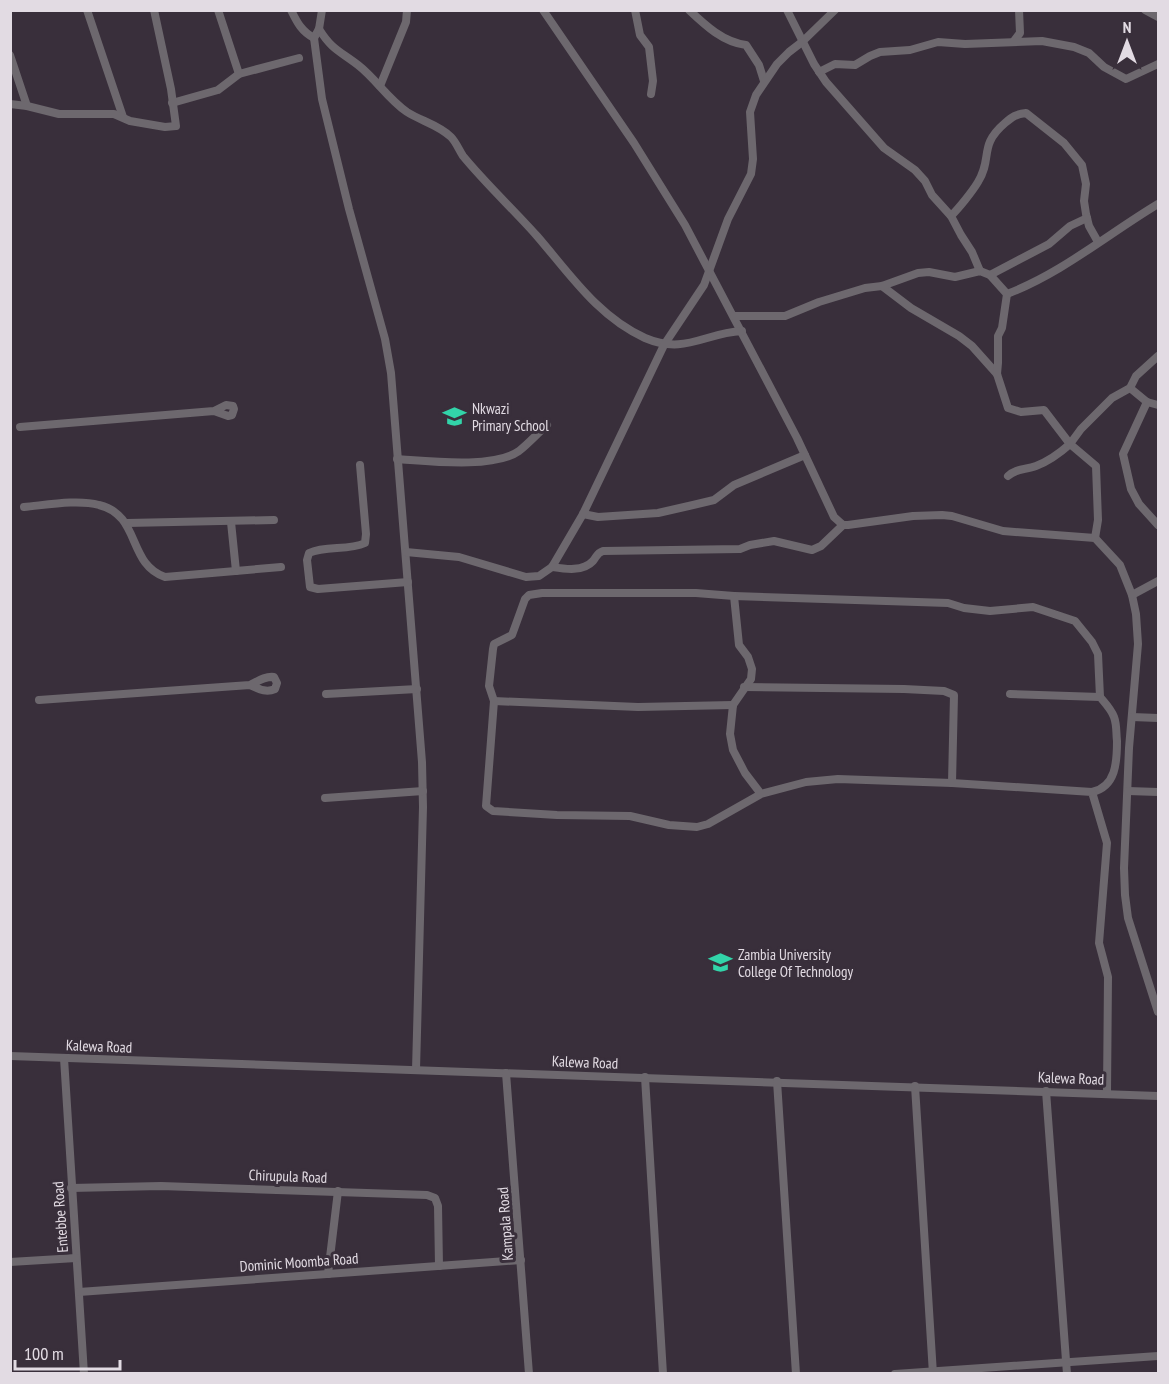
<svg xmlns="http://www.w3.org/2000/svg" width="1169" height="1384" font-family="'PT Sans Narrow',sans-serif">
<style>
.lines{fill:none;stroke-linecap:round;stroke-linejoin:round}
.minor{stroke:#6d686e;stroke-width:8}
.labels{text-anchor:middle;dominant-baseline:central;stroke-width:6;stroke-linejoin:round;paint-order:stroke}
.poi-label{font-size:15px;fill:#e2dbe3;stroke:#392f3b;text-anchor:start}
.street-label{font-size:15px;fill:#e2dbe3;stroke:#392f3b}
</style>
<rect width="100%" height="100%" fill="#392f3b"/>
<g class="lines">
<g class="minor">
<polyline points="87,10 123,117"/>
<polyline points="218,10 239,74"/>
<path d="M291 10C297 22 301 31 314 38"/>
<polyline points="322,10 319,29 314,38 322,99 349,209 385,339 391,373 422,762 423,807 416,1070"/>
<polyline points="543,10 634,143 685,225 797,438 834,517 843,525 848,525 913,516 942,515 952,516 1003,531 1095,538 1120,565 1132,595 1136,614 1138,644 1129,748 1124,868 1125,895 1128,918 1158,1012"/>
<polyline points="635,10 640,35 649,47 653,81 651,94"/>
<path d="M689 10C706 26 723 42 746 45L759 65 764 81"/>
<polyline points="787,10 814,64 826,82 884,148 915,170 925,181 932,195 951,216 961,235 972,252 980,271"/>
<polyline points="1145,10 1158,17"/>
<path d="M319 29C332 50 340 51 358 65 376 79 388 99 407 112 421 121 439 125 451 137 456 142 459 150 463 156 486 184 513 209 537 236 569 273 598 317 645 338 685 355 704 333 742 331"/>
<polyline points="1014,41 1020,33 1019,10"/>
<polyline points="10,55 27,106"/>
<polyline points="819,72 835,64 855,65 870,56 880,52 910,50 938,42 965,44 1042,41 1074,47 1089,53 1104,67 1126,79 1158,64"/>
<polyline points="380,86 406,22 407,10"/>
<polyline points="172,103 218,90 239,74 299,58"/>
<polyline points="10,104 27,106 59,114 114,114 130,121 165,127 176,126 171,89 154,10"/>
<path d="M951 216C959 208 972 192 978 182 993 158 978 146 1005 123 1012 117 1016 114 1026 113L1064 143 1082 165 1086 184 1084 201 1086 214 1089 226 1098 242"/>
<polyline points="990,275 1049,244 1070,226 1087,218"/>
<polyline points="882,286 911,308 959,336 972,346 997,374"/>
<path d="M1007 294C1062 273 1108 234 1158 204"/>
<path d="M734 316H785L819 302 865 288 882 286 918 273 929 272 955 277 980 271 990 275 1007 294 1002 328 998 336V363L997 374 1008 408 1021 412 1044 410 1070 444C1060 453 1049 461 1036 466 1026 470 1016 468 1008 476"/>
<polyline points="1130,388 1147,402 1158,405"/>
<polyline points="1147,402 1123,454 1131,489 1139,504 1158,525"/>
<polyline points="20,427 214,411 228,416 232,415 234,409 233,406 226,405 214,411"/>
<path d="M397 459C428 461 494 469 519 451 529 443 538 433 547 425"/>
<path d="M360 465 366 534 365 543C348 551 326 545 309 553L307 560 310 587 318 589 408 582"/>
<path d="M24 507C46 505 78 499 99 505 141 515 127 564 165 577L281 567"/>
<polyline points="583,514 598,517 658,513 693,505 714,500 734,485 805,455"/>
<polyline points="231,522 236,571"/>
<polyline points="127,523 274,520"/>
<polyline points="1095,538 1098,520 1096,466 1070,444 1081,429 1112,398 1130,388 1136,376 1158,356"/>
<polyline points="406,552 459,557 526,577 539,576 552,567 583,514 664,345 704,285 728,219 751,174 753,159 750,112 756,95 777,64 789,52 802,42 835,10"/>
<path d="M552 567C565 569 583 572 593 561 597 556 597 553 603 551L740 549 750 545 774 541 812 550 821 546 843 525"/>
<polyline points="1132,595 1158,581"/>
<polyline points="734,596 948,603 964,608 990,611 1033,607 1075,621 1092,642 1098,654 1100,697"/>
<polyline points="744,687 904,689 944,691 954,695 952,783"/>
<polyline points="326,694 417,689"/>
<path d="M1010 694 1100 697C1105 703 1111 709 1114 717 1117 725 1116 733 1117 741 1117 762 1116 787 1092 792"/>
<path d="M39 700 250 685C258 681 265 676 274 677L277 683 275 689C266 693 259 689 250 685"/>
<polyline points="494,701 638,707 733,705"/>
<polyline points="1132,717 1158,718"/>
<polyline points="1128,791 1158,792"/>
<polyline points="761,794 745,773 733,750 730,734 733,705 751,679 752,669 748,657 739,645 734,596 696,593 542,593 529,595 525,599 512,635 494,644 493,649 489,686 494,701 486,806 493,811 557,815 630,816 669,825 697,827 708,824 761,794 806,782 838,779 952,783 1092,792 1107,843 1099,943 1108,977 1107,1093"/>
<polyline points="325,798 423,791"/>
<polyline points="10,1056 1158,1096"/>
<polyline points="64,1058 84,1374"/>
<polyline points="506,1073 529,1374"/>
<polyline points="645,1077 663,1374"/>
<polyline points="777,1081 796,1374"/>
<polyline points="915,1086 933,1374"/>
<polyline points="1046,1091 1067,1374"/>
<polyline points="71,1188 161,1186 427,1195 435,1198 438,1206 439,1266"/>
<polyline points="10,1262 76,1258"/>
<polyline points="328,1274 338,1191"/>
<polyline points="79,1292 521,1260"/>
<polyline points="895,1374 1158,1356"/>
</g>
</g>
<defs>
<symbol id="school-bare" viewBox="-9 -9 18 18"><path d="M0-5L7-2L0 1L-7-2ZM-4 1L0 2.5L4 1V4Q0 6-4 4Z" fill="#32d4a9" stroke="#392f3b" stroke-width="2.5" paint-order="stroke"/></symbol>
<symbol id="university-bare" viewBox="-9 -9 18 18"><path d="M0-5L7-2L0 1L-7-2ZM-4 1L0 2.5L4 1V4Q0 6-4 4Z" fill="#32d4a9" stroke="#392f3b" stroke-width="2.5" paint-order="stroke"/></symbol>
</defs>
<g fill-rule="evenodd">
<use href="#school-bare" x="438" y="400" width="33" height="33"/>
<use href="#university-bare" x="704" y="946" width="33" height="33"/>
</g>
<g class="labels">
<g class="poi-label">
<text x="472" y="408">Nkwazi<tspan x="472" dy="17">Primary School</tspan></text>
<text x="738" y="954">Zambia University<tspan x="738" dy="17">College Of Technology</tspan></text>
</g>
<g class="street-label">
<text transform="translate(99 1046) rotate(2)">Kalewa Road</text>
<text transform="translate(585 1062) rotate(2)">Kalewa Road</text>
<text transform="translate(1071 1078) rotate(2)">Kalewa Road</text>
<text transform="translate(288 1176) rotate(2)">Chirupula Road</text>
<text transform="translate(60 1217) rotate(-94)">Entebbe Road</text>
<text transform="translate(505 1224) rotate(-94)">Kampala Road</text>
<text transform="translate(299 1262) rotate(-4)">Dominic Moomba Road</text>
</g>
</g>
<rect width="1169" height="1384" fill="none" stroke="#e2dbe3" stroke-width="24"/>
<g transform="translate(1127 42)" stroke="#392f3b" stroke-width="4.5" paint-order="stroke">
<path d="M0-4.5L10 22L0 15L-10 22Z" fill="#e2dbe3"/>
<text y="-9" font-size="16" font-weight="bold" text-anchor="middle" fill="#e2dbe3">N</text>
</g>
<path d="M15 1360v9h105v-9" fill="none" stroke="#e2dbe3" stroke-width="3"/>
<text x="24" y="1360" font-size="18" fill="#e2dbe3" stroke="#392f3b" stroke-width="4.5" paint-order="stroke">100 m</text>
</svg>
